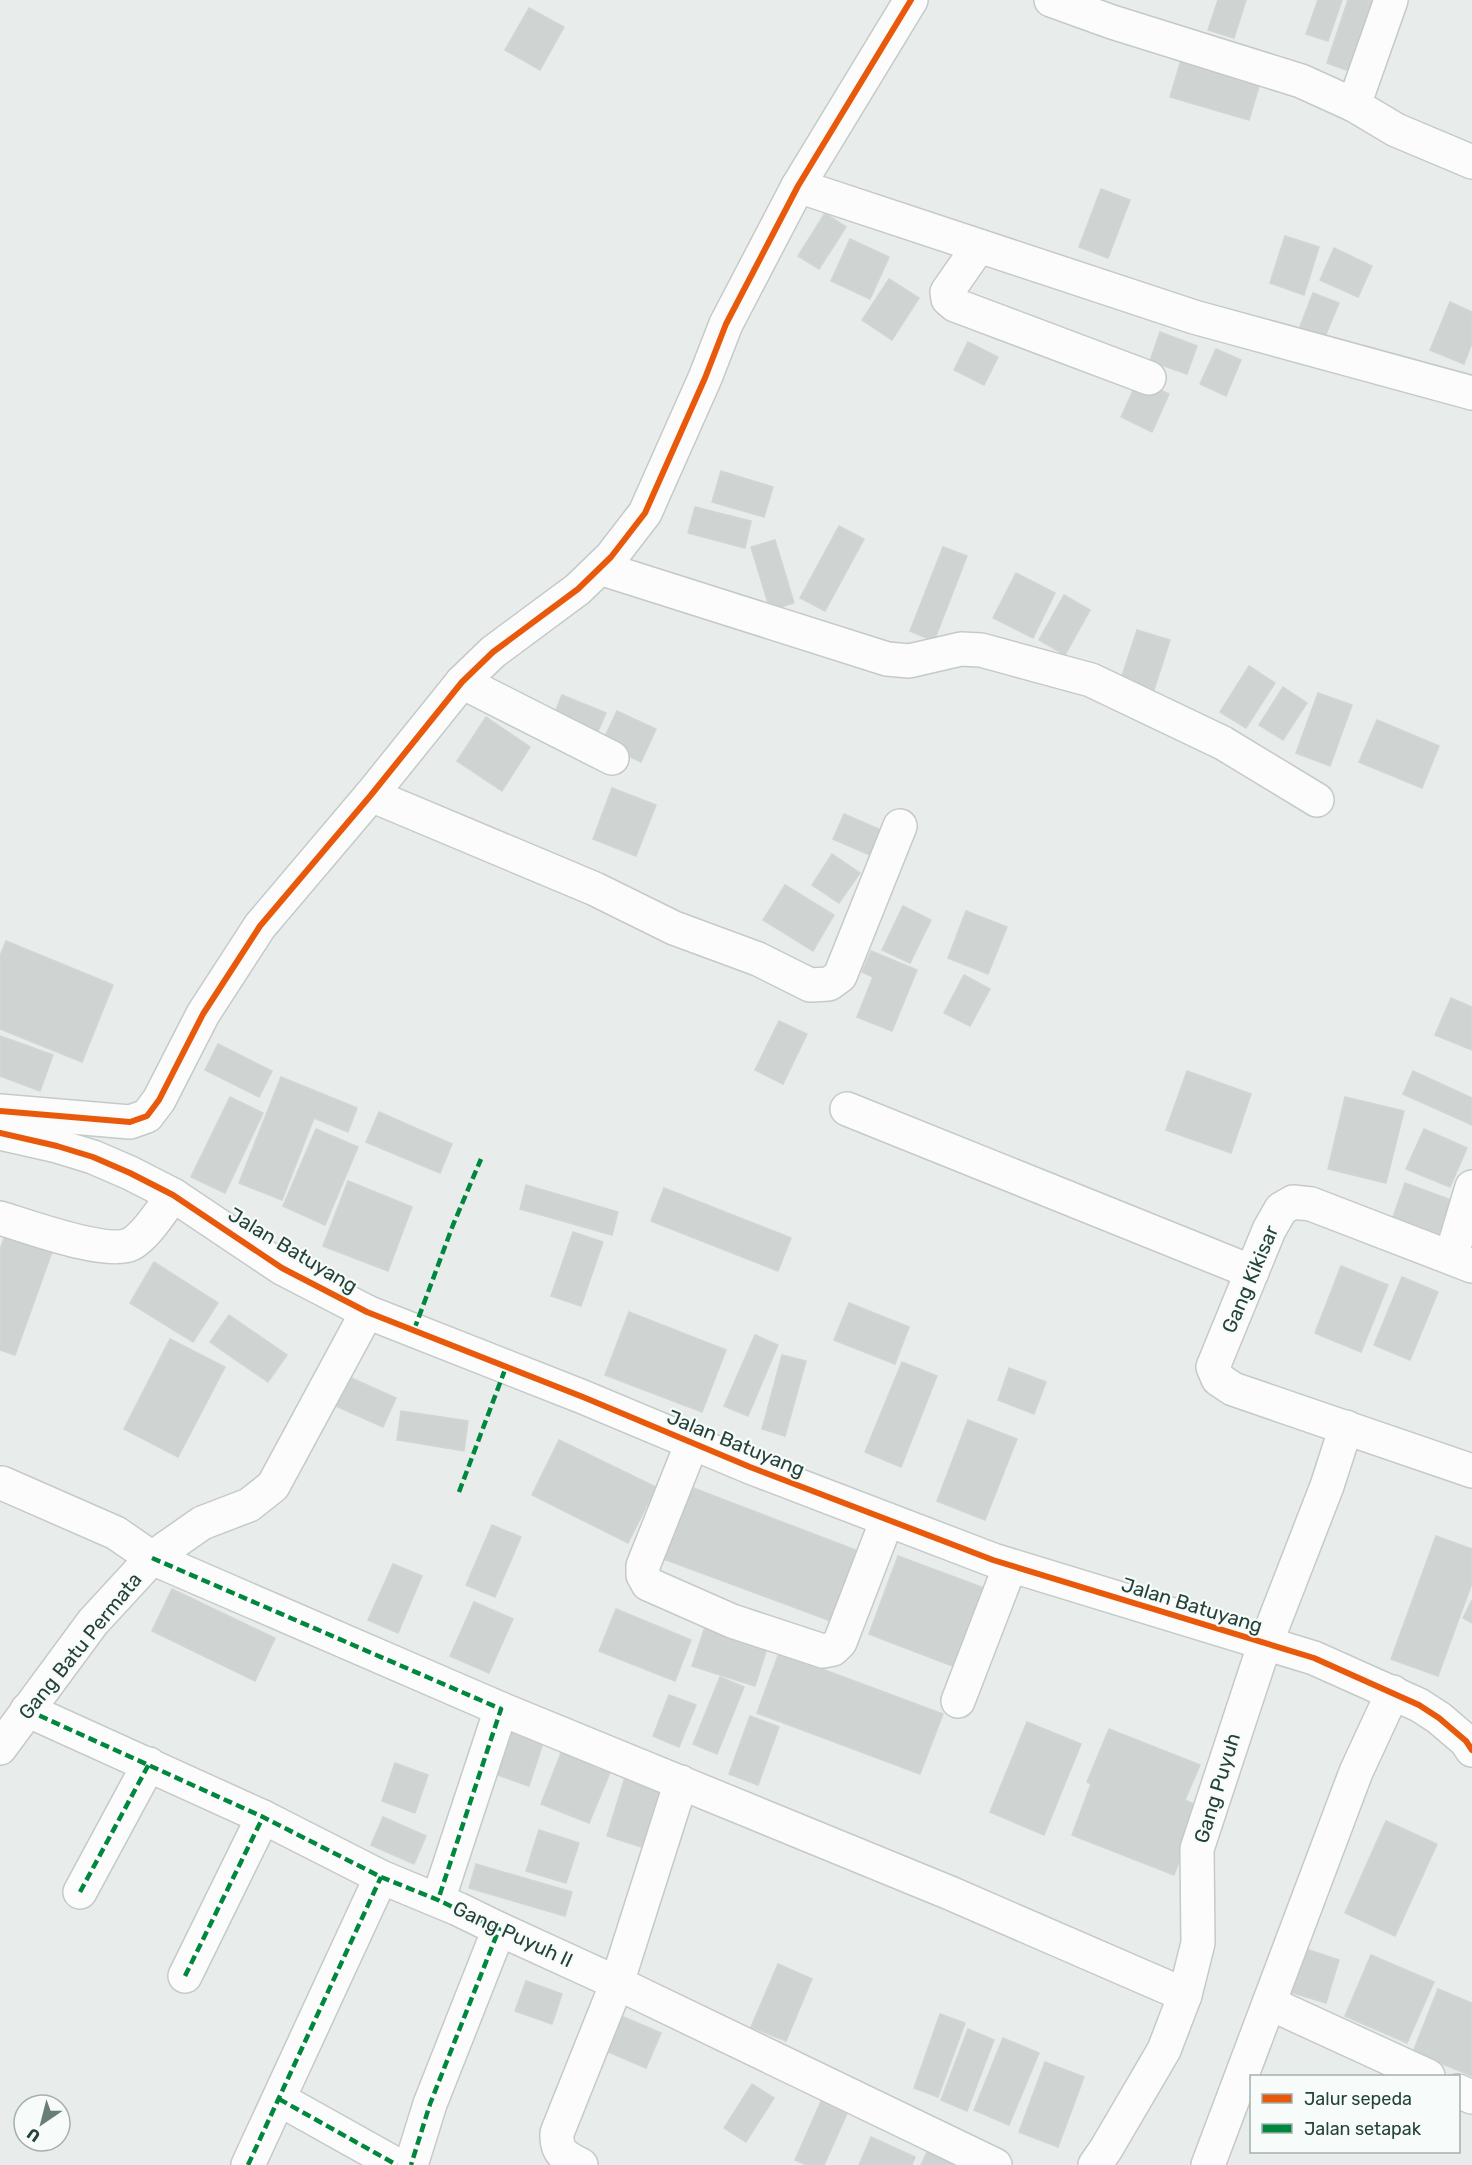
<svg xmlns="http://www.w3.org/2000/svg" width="1472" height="2165" font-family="Rubik,sans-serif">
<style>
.building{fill:#cfd4d2;stroke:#d1d6d4;stroke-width:1.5}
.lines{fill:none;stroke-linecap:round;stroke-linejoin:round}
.minor-casing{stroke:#c5cac8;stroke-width:36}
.tertiary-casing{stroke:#c5cac8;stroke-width:36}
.minor{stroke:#fcfcfc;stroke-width:33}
.tertiary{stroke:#fcfcfc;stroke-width:33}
.quiet{stroke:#00873e;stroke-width:4.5;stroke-dasharray:9 4.5;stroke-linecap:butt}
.cycleway-casing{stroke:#f7fbf9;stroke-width:10}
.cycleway{stroke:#e8590c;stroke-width:6}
.labels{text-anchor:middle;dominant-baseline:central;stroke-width:4.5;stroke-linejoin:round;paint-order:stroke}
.street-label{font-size:20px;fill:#24423a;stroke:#f7fbf9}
</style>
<rect width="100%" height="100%" fill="#e8edeb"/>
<g class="building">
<polygon points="1218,0 1246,0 1234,38 1208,30"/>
<polygon points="1318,0 1342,0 1328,41 1306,34"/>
<polygon points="1348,0 1377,0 1352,72 1327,63"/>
<polygon points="529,8 564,27 540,70 505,50"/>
<polygon points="1184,50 1263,73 1249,120 1170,97"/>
<polygon points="1101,189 1130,200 1108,258 1079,247"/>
<polygon points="825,213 846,227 819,269 798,256"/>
<polygon points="1285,236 1319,247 1304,295 1270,283"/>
<polygon points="850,239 889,257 870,299 831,281"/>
<polygon points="1334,248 1372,266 1358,297 1320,280"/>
<polygon points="889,279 919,298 892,340 862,320"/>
<polygon points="1313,293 1339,303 1324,339 1299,329"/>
<polygon points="1450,302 1472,312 1472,343 1464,364 1430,350"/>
<polygon points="1160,332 1197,346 1187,374 1150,361"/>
<polygon points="968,342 998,357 984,385 954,370"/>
<polygon points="1216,349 1241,360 1226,396 1200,384"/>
<polygon points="1138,380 1169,394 1152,432 1121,417"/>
<polygon points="721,471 773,487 764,517 712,502"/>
<polygon points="695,507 751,521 745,548 688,533"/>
<polygon points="839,526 864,539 825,611 800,598"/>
<polygon points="775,540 794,603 770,610 751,547"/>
<polygon points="943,547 967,556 934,641 910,631"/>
<polygon points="1016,573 1055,593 1033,638 993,618"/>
<polygon points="1064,595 1090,610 1065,655 1039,640"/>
<polygon points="1137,630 1170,640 1154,690 1121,679"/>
<polygon points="1249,666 1275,683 1246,728 1220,712"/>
<polygon points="1283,687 1307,703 1283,740 1259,725"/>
<polygon points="1318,693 1352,705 1330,766 1296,753"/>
<polygon points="562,695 606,713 595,738 552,720"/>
<polygon points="617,711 656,729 641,762 602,743"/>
<polygon points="486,717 530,747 502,791 457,761"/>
<polygon points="1377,720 1439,746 1422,788 1359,762"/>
<polygon points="612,788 656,805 636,856 593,839"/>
<polygon points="844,814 883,831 872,856 833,839"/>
<polygon points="832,854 860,873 839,903 812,885"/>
<polygon points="785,885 834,915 813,951 763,920"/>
<polygon points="903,906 931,920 910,963 882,950"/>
<polygon points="966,911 1007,927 988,974 948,958"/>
<polygon points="6,941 113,985 82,1062 0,1029 0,956"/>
<polygon points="871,951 917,970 892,1031 857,1017 873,977 862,972"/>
<polygon points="964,975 990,989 970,1026 944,1013"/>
<polygon points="1451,998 1472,1007 1472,1050 1435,1035"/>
<polygon points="779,1021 807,1034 783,1084 755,1070"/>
<polygon points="0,1036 53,1055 40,1091 0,1076"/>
<polygon points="218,1044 272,1071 259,1097 205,1070"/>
<polygon points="1187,1071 1251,1094 1231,1153 1166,1130"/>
<polygon points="1413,1071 1472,1098 1472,1125 1403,1094"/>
<polygon points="281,1077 357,1108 348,1132 314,1118 282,1200 239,1183"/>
<polygon points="230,1097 263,1113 225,1193 191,1177"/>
<polygon points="1345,1097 1404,1111 1386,1183 1328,1169"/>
<polygon points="379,1112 452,1144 440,1173 366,1142"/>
<polygon points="316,1129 358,1147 325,1225 283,1206"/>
<polygon points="1424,1129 1467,1148 1450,1187 1406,1169"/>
<polygon points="348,1181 412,1207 388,1271 323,1246"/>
<polygon points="1405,1183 1451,1200 1438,1235 1393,1217"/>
<polygon points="526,1185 618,1212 612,1235 520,1209"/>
<polygon points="664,1188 791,1238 778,1271 651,1221"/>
<polygon points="573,1232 603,1242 581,1306 551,1296"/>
<polygon points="5,1235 52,1252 15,1355 0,1350 0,1250"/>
<polygon points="154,1262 218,1303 193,1342 130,1303"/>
<polygon points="1341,1266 1388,1285 1361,1352 1315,1333"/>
<polygon points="1402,1277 1438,1292 1410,1360 1374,1345"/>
<polygon points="849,1303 909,1327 895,1364 834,1340"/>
<polygon points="629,1312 726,1350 702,1412 605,1375"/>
<polygon points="229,1315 287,1355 268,1382 210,1342"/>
<polygon points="755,1335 778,1345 748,1416 724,1406"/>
<polygon points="170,1339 225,1367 178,1457 124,1429"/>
<polygon points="782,1355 806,1361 785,1436 762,1429"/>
<polygon points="902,1362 937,1376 901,1467 865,1452"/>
<polygon points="1009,1368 1046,1382 1034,1414 998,1400"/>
<polygon points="349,1377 396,1398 383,1427 336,1406"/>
<polygon points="401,1411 468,1421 464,1451 397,1440"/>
<polygon points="968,1420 1017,1439 985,1520 937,1501"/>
<polygon points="559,1440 656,1487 628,1543 532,1495"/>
<polygon points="688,1486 866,1554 839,1624 661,1558"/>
<polygon points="492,1525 521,1537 495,1597 466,1585"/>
<polygon points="1436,1536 1472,1549 1472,1583 1438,1676 1391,1659"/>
<polygon points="898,1556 984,1588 955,1667 869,1634"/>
<polygon points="393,1564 422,1576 398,1633 368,1620"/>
<polygon points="172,1589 275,1638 255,1681 152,1631"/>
<polygon points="1472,1600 1472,1623 1463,1618"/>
<polygon points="474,1602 513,1619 489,1673 450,1656"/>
<polygon points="616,1609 691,1640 675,1681 599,1651"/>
<polygon points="707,1621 769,1642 755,1686 692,1666"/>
<polygon points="779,1653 943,1714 920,1774 757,1713"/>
<polygon points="720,1677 744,1687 717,1754 693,1744"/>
<polygon points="669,1695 696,1705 679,1747 653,1736"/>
<polygon points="750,1716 779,1727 758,1785 729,1774"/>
<polygon points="1027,1722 1081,1744 1044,1835 990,1812"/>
<polygon points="508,1727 544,1740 529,1786 492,1773"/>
<polygon points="1109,1729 1200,1765 1185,1800 1200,1807 1174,1875 1072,1835 1091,1784 1087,1782"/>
<polygon points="565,1743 614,1763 589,1823 541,1804"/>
<polygon points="395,1763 428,1775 415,1813 382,1801"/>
<polygon points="626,1774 667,1786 648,1849 607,1836"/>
<polygon points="383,1817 426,1836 414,1864 371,1845"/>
<polygon points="1386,1821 1437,1844 1395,1936 1345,1913"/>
<polygon points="539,1830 579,1843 566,1883 526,1871"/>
<polygon points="476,1864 572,1892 565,1916 469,1888"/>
<polygon points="1294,1945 1339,1960 1326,2003 1280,1989"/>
<polygon points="1371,1955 1434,1982 1407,2043 1345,2016"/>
<polygon points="778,1964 812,1979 786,2041 751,2027"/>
<polygon points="526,1981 562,1994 552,2024 515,2011"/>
<polygon points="1438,1989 1472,2003 1472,2076 1413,2052"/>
<polygon points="614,2013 661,2033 646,2068 599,2048"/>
<polygon points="940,2014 965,2023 938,2097 914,2088"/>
<polygon points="968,2029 994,2040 967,2111 941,2100"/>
<polygon points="1003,2038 1039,2053 1009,2125 974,2110"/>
<polygon points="1045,2062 1084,2077 1058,2147 1019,2132"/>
<polygon points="752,2084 774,2098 746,2142 724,2128"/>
<polygon points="823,2097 849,2109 824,2165 807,2165 795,2160"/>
<polygon points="871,2137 915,2157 912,2165 859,2165"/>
<polygon points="928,2150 957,2165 921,2165"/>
</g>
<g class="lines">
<defs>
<g id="minor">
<polyline points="1051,0 1112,22 1301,81 1354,105 1396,130 1472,162"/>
<polyline points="1354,105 1391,0"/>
<polyline points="798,186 1194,317 1472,393"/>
<polyline points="979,246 947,292 948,299 955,305 1149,378"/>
<polyline points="600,568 887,659 909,661 961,649 981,650 1091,680 1223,743 1317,800"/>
<polyline points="462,682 612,758"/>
<polyline points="371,795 595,889 674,928 758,959 810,985 829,984 840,976 900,826"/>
<polyline points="847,1109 1252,1272"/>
<polyline points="0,1111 130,1122 147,1116 159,1100 203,1014 260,926 371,795 462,682 493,652 578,589 611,557 645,513 705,378 726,324 798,186 911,0"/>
<path d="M0 1218C27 1226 107 1256 131 1244 146 1236 163 1209 173 1195"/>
<polyline points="1451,1257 1472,1187"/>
<polyline points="1472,1266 1311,1204 1293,1202 1281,1209 1269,1230 1213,1367 1218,1379 1233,1389 1472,1471"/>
<polyline points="692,1443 643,1566 643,1575 648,1584 732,1621 823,1651 833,1649 840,1642 887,1520"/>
<polyline points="0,1484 2,1483 116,1533 152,1558 501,1709 950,1893 1185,1995"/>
<polyline points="958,1701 1010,1566"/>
<polyline points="27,1710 263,1817 381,1877 458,1909 499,1929 617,1983 995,2165"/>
<polyline points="0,1748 93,1622 152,1558 202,1523 249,1505 273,1486 367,1312"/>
<polyline points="80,1892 149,1764"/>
<polyline points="438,1900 501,1709"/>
<polyline points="185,1976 263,1817"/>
<polyline points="1269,2003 1428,2076"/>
<polyline points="1458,2091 1472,2097"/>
<polyline points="279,2099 397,2165"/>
<polyline points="248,2165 381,1877"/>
<polyline points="411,2165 430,2104 499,1929"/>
<path d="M581 2165C565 2157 556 2153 557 2133L617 1983 681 1782"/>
<polyline points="1095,2165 1106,2149 1164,2050 1185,1995 1198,1943 1197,1849 1259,1661 1327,1486 1346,1427"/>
<polyline points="1208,2165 1356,1772 1393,1692"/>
</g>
<polyline id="tertiary" points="0,1133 57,1146 93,1157 130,1173 173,1195 282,1268 367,1312 583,1397 750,1467 993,1560 1314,1658 1419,1705 1439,1718 1466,1741 1472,1750"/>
</defs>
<use href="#minor" class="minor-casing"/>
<use href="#tertiary" class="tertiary-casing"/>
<use href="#minor" class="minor"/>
<use href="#tertiary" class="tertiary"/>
<g class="quiet">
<polyline points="414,1330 453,1225 481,1159"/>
<polyline points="459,1492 506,1367"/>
<polyline points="152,1558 501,1709 438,1900"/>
<polyline points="27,1710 263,1817 381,1877 438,1900 499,1929 430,2104 411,2165"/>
<polyline points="80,1892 149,1764"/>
<polyline points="185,1976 263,1817"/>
<polyline points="279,2099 397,2165"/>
<polyline points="248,2165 381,1877"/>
</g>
<defs>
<g id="cycleway">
<polyline points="0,1111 130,1122 147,1116 159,1100 203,1014 260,926 371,795 462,682 493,652 578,589 611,557 645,513 705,378 726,324 798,186 911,0"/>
<polyline points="0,1133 57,1146 93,1157 130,1173 173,1195 282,1268 367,1312 583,1397 750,1467 993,1560 1314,1658 1419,1705 1439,1718 1466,1741 1472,1750"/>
</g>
</defs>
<use href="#cycleway" class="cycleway-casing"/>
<use href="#cycleway" class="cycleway"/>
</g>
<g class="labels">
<g class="street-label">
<text transform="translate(293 1250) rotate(31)">Jalan Batuyang</text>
<text transform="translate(1250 1279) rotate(-67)">Gang Kikisar</text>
<text transform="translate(736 1443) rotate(22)">Jalan Batuyang</text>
<text transform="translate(1192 1605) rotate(17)">Jalan Batuyang</text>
<text transform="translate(80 1646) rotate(-51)">Gang Batu Permata</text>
<text transform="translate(1217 1788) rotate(-73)">Gang Puyuh</text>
<text transform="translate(513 1934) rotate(25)">Gang Puyuh II</text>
</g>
</g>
<rect x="1250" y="2075" width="210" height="78" fill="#f7fbf9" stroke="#a3b1ad" stroke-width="1.5"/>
<rect x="1262" y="2094" width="30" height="9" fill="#e8590c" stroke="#a3b1ad" stroke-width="1.5"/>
<text x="1304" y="2105" font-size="18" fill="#24423a">Jalur sepeda</text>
<rect x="1262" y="2124" width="30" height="9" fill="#00873e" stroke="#a3b1ad" stroke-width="1.5"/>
<text x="1304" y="2135" font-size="18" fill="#24423a">Jalan setapak</text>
<g transform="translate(42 2123) rotate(215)"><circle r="28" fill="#f7fbf9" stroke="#a3b1ad" stroke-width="1.5"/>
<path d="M0-4.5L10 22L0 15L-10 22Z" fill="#697e78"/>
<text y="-9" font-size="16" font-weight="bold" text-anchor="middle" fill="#24423a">U</text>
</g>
</svg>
